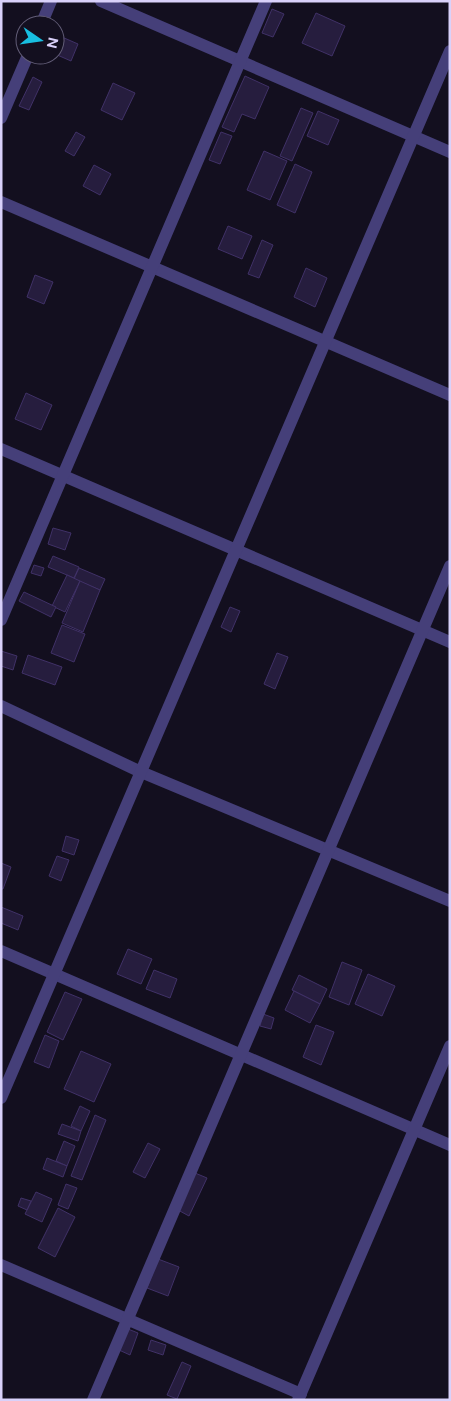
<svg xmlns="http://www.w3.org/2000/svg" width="451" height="1401" font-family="Figtree,sans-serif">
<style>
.building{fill:#261d3e;stroke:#403167}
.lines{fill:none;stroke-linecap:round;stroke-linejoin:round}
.street{stroke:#453f79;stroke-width:12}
</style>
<rect width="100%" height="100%" fill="#130f1f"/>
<g class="building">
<polygon points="272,9 284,14 273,37 262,33"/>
<polygon points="316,13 345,26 332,56 302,43"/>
<polygon points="55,34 78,44 71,61 55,54"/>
<polygon points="245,76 269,87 255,119 242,114 234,132 222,127"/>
<polygon points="33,77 42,82 29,110 19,106"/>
<polygon points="113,83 135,93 122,120 101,110"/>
<polygon points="301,108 313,113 292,161 280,156"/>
<polygon points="318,111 339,120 328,145 307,136"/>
<polygon points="76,132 85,137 74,156 65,151"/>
<polygon points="221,132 232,136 220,164 209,160"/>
<polygon points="264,151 287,161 270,200 247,190"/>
<polygon points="295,164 312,172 295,213 277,205"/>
<polygon points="94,165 111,174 100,195 83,186"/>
<polygon points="228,226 252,236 242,259 218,249"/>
<polygon points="262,240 273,245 259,278 248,274"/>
<polygon points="306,268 327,278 315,307 294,297"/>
<polygon points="35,275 53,282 44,304 27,297"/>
<polygon points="26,393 52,405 41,430 15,419"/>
<polygon points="53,528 71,533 65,550 48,544"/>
<polygon points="53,556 79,567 74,578 48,567"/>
<polygon points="34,565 44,568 41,576 31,573"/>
<polygon points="79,568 105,579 100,590 74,579"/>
<polygon points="67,575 80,581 65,612 52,606"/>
<polygon points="80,581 100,590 83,632 62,623"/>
<polygon points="24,592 56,607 51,617 19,601"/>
<polygon points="230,607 240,611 231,632 221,627"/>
<polygon points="62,625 85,634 74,662 51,653"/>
<polygon points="1,651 17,656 13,670 1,666"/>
<polygon points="277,653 288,657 275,689 264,684"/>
<polygon points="28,655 62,667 55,685 22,673"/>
<polygon points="66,836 79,840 74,855 62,851"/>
<polygon points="57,856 69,860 61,881 49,876"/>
<polygon points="1,863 11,867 3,889 1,889"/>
<polygon points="1,907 23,916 18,930 1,923"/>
<polygon points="128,949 152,959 141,984 117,974"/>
<polygon points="342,962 362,970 349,1005 329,997"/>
<polygon points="154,970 177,979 170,998 146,989"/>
<polygon points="368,974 395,986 382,1016 355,1004"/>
<polygon points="299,975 327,989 320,1004 292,990"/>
<polygon points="294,991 320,1004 310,1023 285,1010"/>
<polygon points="65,992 82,999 63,1040 47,1032"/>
<polygon points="263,1014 274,1018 271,1029 260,1026"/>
<polygon points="316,1025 334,1032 321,1065 303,1057"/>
<polygon points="45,1035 59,1041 49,1068 34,1062"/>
<polygon points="81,1051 111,1064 94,1102 64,1089"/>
<polygon points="80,1106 90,1111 81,1131 71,1126"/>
<polygon points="95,1115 106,1120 82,1180 71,1176"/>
<polygon points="62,1124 81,1131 78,1141 58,1134"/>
<polygon points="64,1141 75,1146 67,1166 56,1161"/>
<polygon points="148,1143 160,1149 145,1178 133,1172"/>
<polygon points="47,1158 67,1166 63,1177 43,1169"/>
<polygon points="195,1173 207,1178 189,1216 178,1210"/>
<polygon points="66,1184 77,1188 68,1209 58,1205"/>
<polygon points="36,1192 52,1199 42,1222 25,1214"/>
<polygon points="21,1198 31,1201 27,1210 18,1206"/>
<polygon points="58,1208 75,1217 55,1257 38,1248"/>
<polygon points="158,1259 179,1267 168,1296 147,1288"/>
<polygon points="128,1329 138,1333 130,1355 119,1350"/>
<polygon points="151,1340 166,1345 163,1355 148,1350"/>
<polygon points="182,1362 191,1366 177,1399 167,1395"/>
</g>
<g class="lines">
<g class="street">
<polyline points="101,1 450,152"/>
<polyline points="41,25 51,1"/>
<polyline points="1,118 28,55"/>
<polyline points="1,202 450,395"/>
<polyline points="1,449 450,642"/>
<polyline points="1,620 266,1"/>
<polyline points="1,706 141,772 450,901"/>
<polyline points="1,951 450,1145"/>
<polyline points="1,1098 450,51"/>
<polyline points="1,1265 301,1394"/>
<polyline points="93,1400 450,566"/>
<polyline points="298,1400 450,1046"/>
</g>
</g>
<rect width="451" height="1401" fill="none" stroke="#d9d1fa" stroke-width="5"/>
<g transform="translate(40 40) rotate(103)"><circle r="24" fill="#130f1f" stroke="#625d77"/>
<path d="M0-4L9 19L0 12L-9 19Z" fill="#18bee0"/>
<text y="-8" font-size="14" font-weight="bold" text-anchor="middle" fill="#d9d1fa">N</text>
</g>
</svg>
